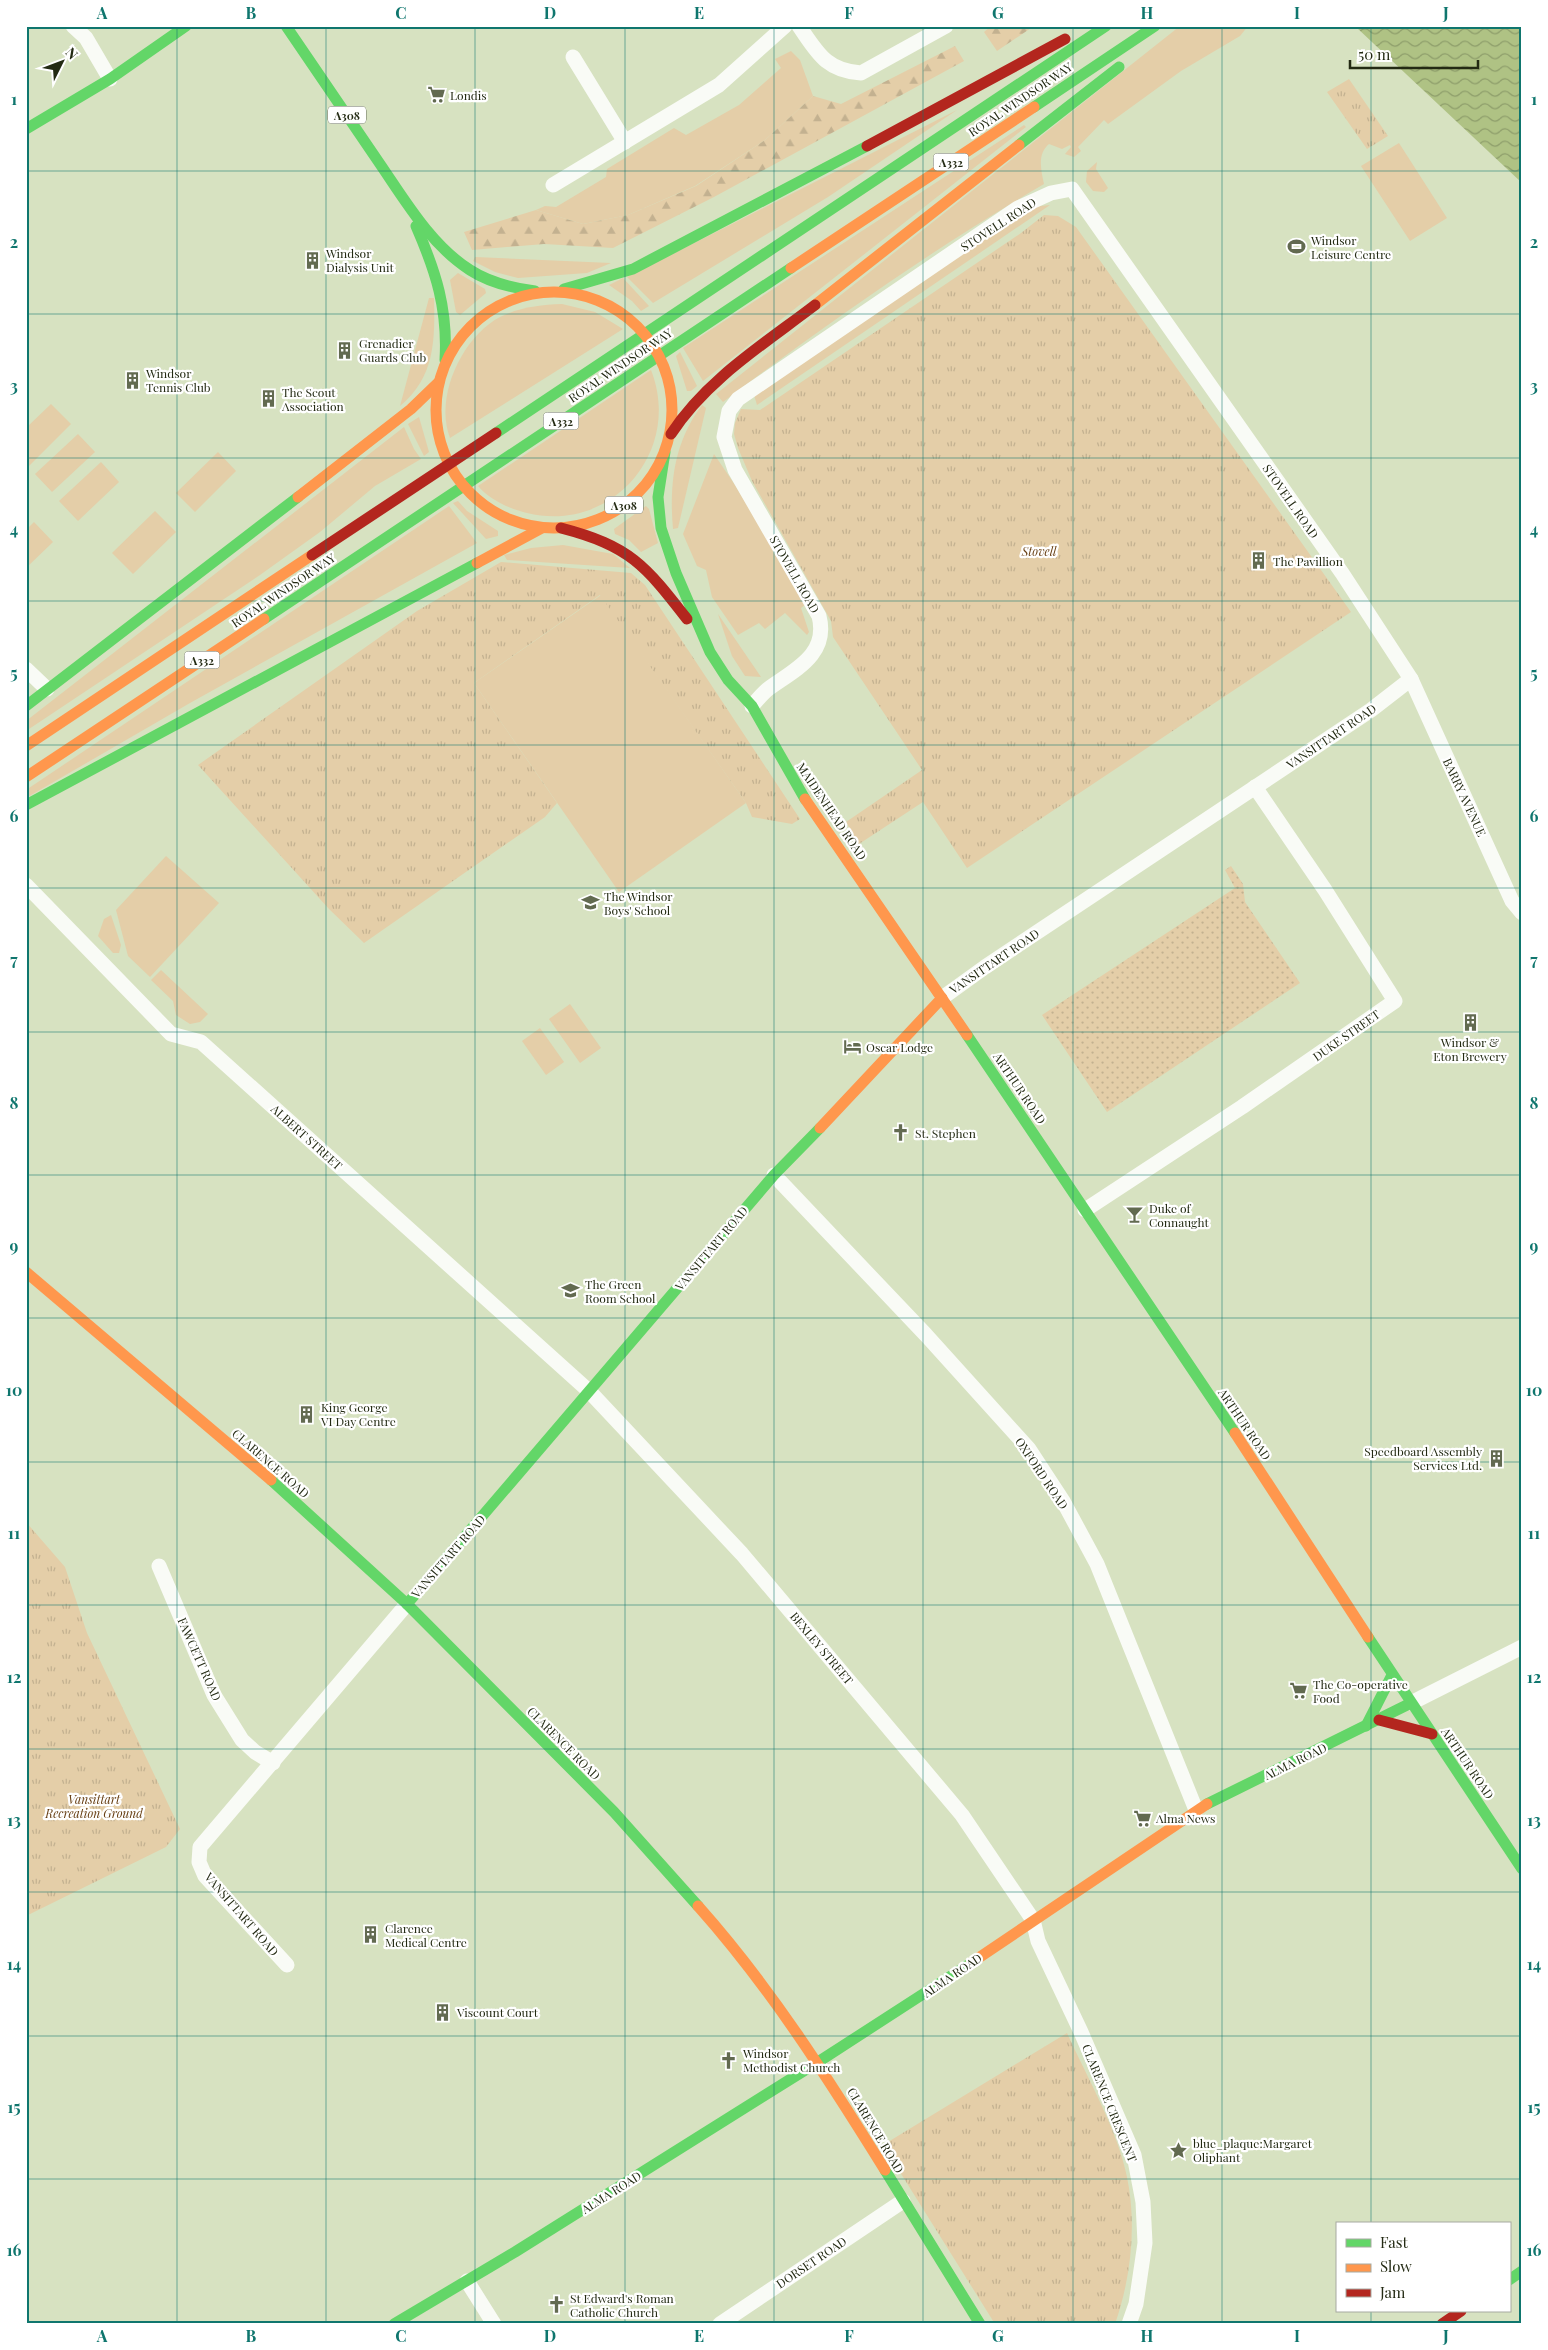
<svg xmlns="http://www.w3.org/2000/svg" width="1548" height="2350" font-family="'Playfair Display',serif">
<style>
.grass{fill:#e4cea8}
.forest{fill:url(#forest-firs)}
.park{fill:url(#park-tufts)}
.garden{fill:url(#garden-dots)}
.water{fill:url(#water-waves)}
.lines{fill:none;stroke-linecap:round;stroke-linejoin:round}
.street{stroke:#f9fbf6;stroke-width:15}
.fast{stroke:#63d668;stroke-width:11}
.slow{stroke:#ff974d;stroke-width:11}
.jam{stroke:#b3261e;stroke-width:11}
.grid{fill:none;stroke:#0f766e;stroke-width:1;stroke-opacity:0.55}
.labels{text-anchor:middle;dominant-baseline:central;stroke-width:4.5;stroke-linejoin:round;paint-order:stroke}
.shield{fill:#fff;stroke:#656a5a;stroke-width:1}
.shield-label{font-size:11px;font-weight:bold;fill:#232a13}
.poi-label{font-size:12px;fill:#232a13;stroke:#fff;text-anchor:start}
.street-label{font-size:12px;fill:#232a13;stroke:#fff}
.park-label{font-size:12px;font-style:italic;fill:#663d11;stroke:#fff}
.neatline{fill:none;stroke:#0f766e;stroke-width:2}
.grid-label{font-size:16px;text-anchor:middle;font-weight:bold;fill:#0f766e}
</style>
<defs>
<pattern id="forest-firs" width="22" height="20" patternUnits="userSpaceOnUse" patternTransform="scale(1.25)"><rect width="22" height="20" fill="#e4cea8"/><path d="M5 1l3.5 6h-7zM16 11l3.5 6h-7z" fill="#c3b190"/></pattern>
<pattern id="park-tufts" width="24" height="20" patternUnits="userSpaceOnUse" patternTransform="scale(1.25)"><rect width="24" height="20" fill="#e4cea8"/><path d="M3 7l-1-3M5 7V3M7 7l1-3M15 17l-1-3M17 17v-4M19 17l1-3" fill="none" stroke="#c3b190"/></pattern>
<pattern id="garden-dots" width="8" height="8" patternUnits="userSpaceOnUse" patternTransform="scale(1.25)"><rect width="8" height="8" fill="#e4cea8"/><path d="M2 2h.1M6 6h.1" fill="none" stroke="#c3b190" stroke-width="1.8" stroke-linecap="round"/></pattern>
<pattern id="water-waves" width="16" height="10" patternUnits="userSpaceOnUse" patternTransform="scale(1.25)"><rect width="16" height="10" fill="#afc284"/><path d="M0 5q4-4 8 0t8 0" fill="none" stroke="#8e9e6b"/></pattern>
</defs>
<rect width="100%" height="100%" fill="#d7e2c1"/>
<g class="grass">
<path d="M1180 26H1248L1240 36 1181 71 1108 124 1104 120 1078 147 1081 151 1074 157 1065 154 1071 147 1070 145 1062 149 1049 144C1037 154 1041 170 1044 184 933 249 826 324 723 402L716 394Z"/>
<polygon points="791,51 800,60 813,96 765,140 695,186 628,215 583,224 536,210 545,206 556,207 606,177 607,169 674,128 686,135 739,105 781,68 775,59"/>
<polygon points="957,110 828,197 653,303 627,277"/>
<polygon points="1024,125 1026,127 703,381 683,348"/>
<polygon points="1399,143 1447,218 1410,241 1361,166"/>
<polygon points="1097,162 1096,169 1108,188 1104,192 1093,191 1086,182 1087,171"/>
<polygon points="1050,205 757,405 754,395 1032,207"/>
<polygon points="475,257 611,263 587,273 518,278 495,272 473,261"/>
<polygon points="458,273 485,289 486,293 460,315 456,312 450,280"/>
<polygon points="623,278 649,306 641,311 632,301 609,285"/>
<path d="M429 298H434C435 340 435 377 400 406Z"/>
<path d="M562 304 595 312 623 329 450 438C434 397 462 337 500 317 520 307 540 305 562 304Z"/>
<polygon points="680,352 697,386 691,391 687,391 676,356"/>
<path d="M651 370C683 451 612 534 527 513 510 509 490 500 478 486Z"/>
<polygon points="51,404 71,424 27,468 26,428"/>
<path d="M702 405 706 408 678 528 673 529C669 484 674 442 702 405Z"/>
<polygon points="419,417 429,452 424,456 408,424"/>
<polygon points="404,427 414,449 421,459 375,486 320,532 260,575 26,731 26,721"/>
<polygon points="78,434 95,452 52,492 35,474"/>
<polygon points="218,452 236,471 195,512 176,493"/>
<polygon points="714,454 735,485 806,604 801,608 809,632 807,635 785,613 765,629 759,623 738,635 712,597 706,570 697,566 683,534"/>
<polygon points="101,462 119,482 78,521 59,501"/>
<polygon points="458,501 467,511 498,531 498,536 486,539 453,503"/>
<polygon points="449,506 477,543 190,703 26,798 26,790"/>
<polygon points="646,506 649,509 658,543 641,552 629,540 615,534 614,529"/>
<polygon points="155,511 176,532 133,574 112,553"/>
<polygon points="34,522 53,542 26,568 26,530"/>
<polygon points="563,545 613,554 630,568 507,560 504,555 531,548"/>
<polygon points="601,595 746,803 619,892 474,683"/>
<polygon points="718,614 761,677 745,676 732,656"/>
<polygon points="166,856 219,903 150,977 128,956 116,910"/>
<polygon points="111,915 121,945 119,953 113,953 98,936 104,919"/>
<polygon points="161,970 208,1014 200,1022 190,1024 176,1015 173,1001 151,980"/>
<polygon points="570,1004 601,1048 580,1063 549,1019"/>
<polygon points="540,1028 564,1062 546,1075 522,1041"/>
</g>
<g class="forest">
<polygon points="991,26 1034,26 997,51 984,32"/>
<polygon points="955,46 964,61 714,197 613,248 544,244 472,250 464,232 536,210 583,224 628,215 696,186 765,140 813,96 841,104"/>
</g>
<g class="park">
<polygon points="1349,79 1388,136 1367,149 1327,92"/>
<polygon points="1044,215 1058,216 1076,227 1351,612 967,868 923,802 859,844 846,822 922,770 833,637 831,621 752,481 738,448 734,434 735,423 741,409 760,410 1021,233"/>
<polygon points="501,562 631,573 645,585 800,819 792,824 752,817 746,803 600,595 474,683 557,803 545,817 364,943 329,909 198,765 417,611"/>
<polygon points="26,1522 65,1567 87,1633 180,1829 166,1847 26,1916"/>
<path d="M1067 2033C1087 2077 1118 2131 1127 2177 1137 2225 1131 2278 1115 2324H995L883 2145Z"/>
</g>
<polygon class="garden" points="1231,866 1243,884 1245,902 1300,983 1107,1112 1042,1015 1235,888 1225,870"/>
<polygon class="water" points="1355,26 1522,26 1522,183 1356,27"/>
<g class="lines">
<g class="street">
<polyline points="73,26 86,38 110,79"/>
<path d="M799 26C817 52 826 71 861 73L946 26"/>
<polyline points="573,57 625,142"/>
<polyline points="553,185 719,85 785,26"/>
<polyline points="26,669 47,689"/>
<path d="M752 706C757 700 762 694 768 689 794 670 829 655 819 616L735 470 724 437 729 411 738 399 1018 208 1051 193 1072 189 1342 573 1411 679 1512 901 1522 913"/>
<polyline points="26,885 171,1034 201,1042 590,1392 742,1554 962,1815 1033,1920 1038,1941 1081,2032 1134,2155 1143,2202 1145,2243 1136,2304 1129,2324"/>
<polyline points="942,998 985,967 1371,710 1411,679"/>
<polyline points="774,1175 926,1335 1029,1449 1063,1501 1097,1564 1196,1810"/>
<polyline points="1085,1210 1242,1107 1395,1001 1325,890 1255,787"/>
<polyline points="159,1566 214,1695 242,1740 255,1752 273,1763"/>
<polyline points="1411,1703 1522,1647"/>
<polyline points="287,1965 205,1876 199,1862 200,1847 407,1604"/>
<polyline points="467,2281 494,2324"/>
<polyline points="720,2324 903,2201"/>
</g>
<g class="fast">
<path d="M286 26C317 72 349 118 380 164 406 202 431 245 470 270 490 283 512 288 535 291"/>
<polyline points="1034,107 1155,26"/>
<polyline points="26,129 110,79 186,26"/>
<polyline points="1019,145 1119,67"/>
<path d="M416 226C436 272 448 309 445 360"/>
<polyline points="564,289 633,269 867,146"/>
<polyline points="496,433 1106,26"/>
<polyline points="665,452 658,497 661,528 676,573 710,652 728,680 752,706 805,799"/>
<polyline points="264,619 791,268"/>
<polyline points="26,706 298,497"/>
<polyline points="26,805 477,563"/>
<polyline points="967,1035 1235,1433"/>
<polyline points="271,1480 407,1604 614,1812 698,1906"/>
<polyline points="407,1604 774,1175 820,1128"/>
<polyline points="1368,1637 1522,1869"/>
<polyline points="1366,1726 1392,1675"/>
<polyline points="1207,1804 1411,1703"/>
<polyline points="885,2170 980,2324"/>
<polyline points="1509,2280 1522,2271"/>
<polyline points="394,2324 515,2252 818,2062 971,1963"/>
</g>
<g class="slow">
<polyline points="791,268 1034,107"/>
<circle cx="554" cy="410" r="118"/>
<polyline points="815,305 1019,145"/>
<polyline points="298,497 411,409 439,382"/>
<polyline points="477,563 542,528"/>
<polyline points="26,746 312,555"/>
<polyline points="26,777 264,619"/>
<polyline points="805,799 967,1035"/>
<polyline points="820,1128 942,998"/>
<polyline points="26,1272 271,1480"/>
<polyline points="1235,1433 1368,1637"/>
<path d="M698 1906C771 1988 827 2077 885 2170"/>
<polyline points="971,1963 1207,1804"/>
</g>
<g class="jam">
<polyline points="867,146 1065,39"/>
<path d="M671 434C706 380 764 344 815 305"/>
<path d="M561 528C630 546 645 565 687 619"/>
<polyline points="312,555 496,433"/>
<polyline points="1379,1720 1432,1734"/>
<polyline points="1442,2324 1461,2311"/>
</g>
</g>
<path class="grid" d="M177 26V2324M326 26V2324M475 26V2324M625 26V2324M774 26V2324M923 26V2324M1073 26V2324M1222 26V2324M1371 26V2224M26 171H1522M26 314H1522M26 458H1522M26 601H1522M26 745H1522M26 888H1522M26 1032H1522M26 1175H1522M26 1318H1522M26 1462H1522M26 1605H1522M26 1749H1522M26 1892H1522M26 2036H1522M26 2179H1522M1371 2311V2324"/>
<defs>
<symbol id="supermarket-bare" viewBox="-9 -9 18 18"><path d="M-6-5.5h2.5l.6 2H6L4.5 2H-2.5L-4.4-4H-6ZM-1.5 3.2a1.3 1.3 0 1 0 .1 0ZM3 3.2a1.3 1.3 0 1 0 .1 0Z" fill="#626a50" stroke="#fff" stroke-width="2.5" paint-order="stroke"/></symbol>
<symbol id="stadium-bare" viewBox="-9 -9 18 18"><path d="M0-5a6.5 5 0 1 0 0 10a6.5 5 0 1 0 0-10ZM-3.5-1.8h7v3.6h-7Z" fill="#626a50" stroke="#fff" stroke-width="2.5" paint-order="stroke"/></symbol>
<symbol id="building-bare" viewBox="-9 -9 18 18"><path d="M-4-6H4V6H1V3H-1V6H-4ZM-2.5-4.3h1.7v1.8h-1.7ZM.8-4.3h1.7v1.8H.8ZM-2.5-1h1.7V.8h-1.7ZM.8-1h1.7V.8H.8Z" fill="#626a50" stroke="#fff" stroke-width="2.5" paint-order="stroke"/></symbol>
<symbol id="school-bare" viewBox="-9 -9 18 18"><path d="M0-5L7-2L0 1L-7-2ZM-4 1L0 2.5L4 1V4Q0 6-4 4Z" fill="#626a50" stroke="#fff" stroke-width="2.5" paint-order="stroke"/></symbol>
<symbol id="hotel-bare" viewBox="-9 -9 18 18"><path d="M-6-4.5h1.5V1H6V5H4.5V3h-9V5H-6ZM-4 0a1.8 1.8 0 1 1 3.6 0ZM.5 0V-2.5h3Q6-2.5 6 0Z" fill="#626a50" stroke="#fff" stroke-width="2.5" paint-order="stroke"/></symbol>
<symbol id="church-bare" viewBox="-9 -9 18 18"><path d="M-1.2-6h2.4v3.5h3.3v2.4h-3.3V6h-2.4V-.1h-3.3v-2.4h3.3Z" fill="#626a50" stroke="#fff" stroke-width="2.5" paint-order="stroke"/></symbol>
<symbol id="bar-bare" viewBox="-9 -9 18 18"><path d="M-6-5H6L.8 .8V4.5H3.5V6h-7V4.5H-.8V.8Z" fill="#626a50" stroke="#fff" stroke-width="2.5" paint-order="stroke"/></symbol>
<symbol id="sight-bare" viewBox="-9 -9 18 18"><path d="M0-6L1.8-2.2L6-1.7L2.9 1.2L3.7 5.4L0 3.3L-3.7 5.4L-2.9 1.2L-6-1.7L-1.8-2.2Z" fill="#626a50" stroke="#fff" stroke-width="2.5" paint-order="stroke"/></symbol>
</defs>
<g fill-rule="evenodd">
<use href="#supermarket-bare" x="424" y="82" width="25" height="25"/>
<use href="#stadium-bare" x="1284" y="234" width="25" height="25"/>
<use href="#building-bare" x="300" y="248" width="25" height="25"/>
<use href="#building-bare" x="332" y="338" width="25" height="25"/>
<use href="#building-bare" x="120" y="368" width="25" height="25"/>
<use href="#building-bare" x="256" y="386" width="25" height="25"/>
<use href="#building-bare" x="1246" y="548" width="25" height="25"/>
<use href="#school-bare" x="578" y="890" width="25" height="25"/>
<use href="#building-bare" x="1458" y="1010" width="25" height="25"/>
<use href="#hotel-bare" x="840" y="1034" width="25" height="25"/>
<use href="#church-bare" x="888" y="1120" width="25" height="25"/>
<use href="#bar-bare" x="1122" y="1202" width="25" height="25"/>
<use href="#school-bare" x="558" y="1278" width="25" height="25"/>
<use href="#building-bare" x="294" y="1402" width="25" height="25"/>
<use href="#building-bare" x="1484" y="1446" width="25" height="25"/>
<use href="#supermarket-bare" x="1286" y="1678" width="25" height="25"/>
<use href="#supermarket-bare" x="1130" y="1806" width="25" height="25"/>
<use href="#building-bare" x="358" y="1922" width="25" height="25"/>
<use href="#building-bare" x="430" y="2000" width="25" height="25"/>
<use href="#church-bare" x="716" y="2048" width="25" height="25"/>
<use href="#sight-bare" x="1166" y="2138" width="25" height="25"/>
<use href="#church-bare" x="544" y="2292" width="25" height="25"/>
</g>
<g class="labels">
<g class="shield">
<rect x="328" y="106.5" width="38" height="17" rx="4"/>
<rect x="933.5" y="153.5" width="35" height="17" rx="4"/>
<rect x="543.5" y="412.5" width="35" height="17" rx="4"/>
<rect x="605" y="496.5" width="38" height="17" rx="4"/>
<rect x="184.5" y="651.5" width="35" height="17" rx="4"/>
</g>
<g class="shield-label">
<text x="347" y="115">A308</text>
<text x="951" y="162">A332</text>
<text x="561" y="421">A332</text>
<text x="624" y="505">A308</text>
<text x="202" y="660">A332</text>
</g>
<g class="poi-label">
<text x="450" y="95">Londis</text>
<text x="1311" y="240">Windsor<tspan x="1311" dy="14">Leisure Centre</tspan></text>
<text x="326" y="253">Windsor<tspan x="326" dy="14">Dialysis Unit</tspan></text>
<text x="359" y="343">Grenadier<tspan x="359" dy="14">Guards Club</tspan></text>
<text x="146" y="373">Windsor<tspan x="146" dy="14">Tennis Club</tspan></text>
<text x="282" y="392">The Scout<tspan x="282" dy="14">Association</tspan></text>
<text x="1273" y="561">The Pavillion</text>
<text x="604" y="896">The Windsor<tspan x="604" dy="14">Boys' School</tspan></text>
<text x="1470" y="1042" text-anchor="middle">Windsor &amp;<tspan x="1470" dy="14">Eton Brewery</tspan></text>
<text x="866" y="1047">Oscar Lodge</text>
<text x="915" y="1133">St. Stephen</text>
<text x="1149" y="1208">Duke of<tspan x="1149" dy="14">Connaught</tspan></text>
<text x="585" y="1284">The Green<tspan x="585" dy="14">Room School</tspan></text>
<text x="321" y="1407">King George<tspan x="321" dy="14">VI Day Centre</tspan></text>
<text x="1482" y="1451" text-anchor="end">Speedboard Assembly<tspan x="1482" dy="14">Services Ltd.</tspan></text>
<text x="1313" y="1684">The Co-operative<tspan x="1313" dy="14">Food</tspan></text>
<text x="1156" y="1818">Alma News</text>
<text x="385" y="1928">Clarence<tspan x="385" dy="14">Medical Centre</tspan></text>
<text x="457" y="2012">Viscount Court</text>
<text x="743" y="2053">Windsor<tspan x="743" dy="14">Methodist Church</tspan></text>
<text x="1193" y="2143">blue_plaque:Margaret<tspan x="1193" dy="14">Oliphant</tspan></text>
<text x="570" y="2298">St Edward's Roman<tspan x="570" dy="14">Catholic Church</tspan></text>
</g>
<g class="street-label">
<text transform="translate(1020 99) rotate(-34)">ROYAL WINDSOR WAY</text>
<text transform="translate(998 224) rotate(-33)">STOVELL ROAD</text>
<text transform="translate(620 365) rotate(-34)">ROYAL WINDSOR WAY</text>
<text transform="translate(1291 501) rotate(55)">STOVELL ROAD</text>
<text transform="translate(795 574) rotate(60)">STOVELL ROAD</text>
<text transform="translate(283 590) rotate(-34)">ROYAL WINDSOR WAY</text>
<text transform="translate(1331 736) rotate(-34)">VANSITTART ROAD</text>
<text transform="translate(1465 797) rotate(65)">BARRY AVENUE</text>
<text transform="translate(832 811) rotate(56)">MAIDENHEAD ROAD</text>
<text transform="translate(994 961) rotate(-34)">VANSITTART ROAD</text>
<text transform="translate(1346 1035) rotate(-35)">DUKE STREET</text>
<text transform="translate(1020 1088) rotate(56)">ARTHUR ROAD</text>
<text transform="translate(307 1137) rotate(42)">ALBERT STREET</text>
<text transform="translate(711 1248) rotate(-50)">VANSITTART ROAD</text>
<text transform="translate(1245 1424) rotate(56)">ARTHUR ROAD</text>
<text transform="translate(271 1463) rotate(41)">CLARENCE ROAD</text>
<text transform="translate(1042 1473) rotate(56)">OXFORD ROAD</text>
<text transform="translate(448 1556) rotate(-49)">VANSITTART ROAD</text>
<text transform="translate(822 1648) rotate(50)">BEXLEY STREET</text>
<text transform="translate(200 1659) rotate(66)">FAWCETT ROAD</text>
<text transform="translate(564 1743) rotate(45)">CLARENCE ROAD</text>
<text transform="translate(1295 1761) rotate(-26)">ALMA ROAD</text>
<text transform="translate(1468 1763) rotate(56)">ARTHUR ROAD</text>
<text transform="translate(242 1914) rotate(49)">VANSITTART ROAD</text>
<text transform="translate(952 1975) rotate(-34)">ALMA ROAD</text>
<text transform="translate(1110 2103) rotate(68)">CLARENCE CRESCENT</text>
<text transform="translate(876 2130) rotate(59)">CLARENCE ROAD</text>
<text transform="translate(611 2192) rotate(-32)">ALMA ROAD</text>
<text transform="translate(811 2262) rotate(-34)">DORSET ROAD</text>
</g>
<g class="park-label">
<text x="1039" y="551">Stovell</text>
<text x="94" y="1799">Vansittart<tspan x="94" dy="14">Recreation Ground</tspan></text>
</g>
</g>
<rect width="1548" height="2350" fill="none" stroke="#ffffff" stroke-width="55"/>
<rect x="1336" y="2222" width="175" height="90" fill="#ffffff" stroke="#a7aaa1"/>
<rect x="1346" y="2239" width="25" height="8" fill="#63d668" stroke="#a7aaa1"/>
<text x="1380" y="2248" font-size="15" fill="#232a13">Fast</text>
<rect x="1346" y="2264" width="25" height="8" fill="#ff974d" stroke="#a7aaa1"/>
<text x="1380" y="2272" font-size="15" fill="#232a13">Slow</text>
<rect x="1346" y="2289" width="25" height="8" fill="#b3261e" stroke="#a7aaa1"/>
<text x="1380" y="2298" font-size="15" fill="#232a13">Jam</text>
<g transform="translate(62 62) rotate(48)" stroke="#ffffff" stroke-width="4" paint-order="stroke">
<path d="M0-4L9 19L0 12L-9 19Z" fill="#232a13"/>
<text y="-8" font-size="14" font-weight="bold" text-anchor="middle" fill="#232a13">N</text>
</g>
<path d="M1350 60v8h128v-8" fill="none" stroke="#232a13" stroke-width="2.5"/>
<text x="1358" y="60" font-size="15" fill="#232a13" stroke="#ffffff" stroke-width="4" paint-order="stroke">50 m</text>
<rect x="28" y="28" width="1492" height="2294" class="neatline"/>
<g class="grid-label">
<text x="102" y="19">A</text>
<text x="251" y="19">B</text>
<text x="401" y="19">C</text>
<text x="550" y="19">D</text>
<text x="699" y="19">E</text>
<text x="849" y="19">F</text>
<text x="998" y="19">G</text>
<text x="1147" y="19">H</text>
<text x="1297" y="19">I</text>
<text x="1446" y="19">J</text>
<text x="14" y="105">1</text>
<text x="1534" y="105">1</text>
<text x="14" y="248">2</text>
<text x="1534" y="248">2</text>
<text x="14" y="392">3</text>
<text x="1534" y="392">3</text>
<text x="14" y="535">4</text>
<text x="1534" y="535">4</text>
<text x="14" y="679">5</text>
<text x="1534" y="679">5</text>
<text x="14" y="822">6</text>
<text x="1534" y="822">6</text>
<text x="14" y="966">7</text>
<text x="1534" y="966">7</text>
<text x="14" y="1109">8</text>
<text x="1534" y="1109">8</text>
<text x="14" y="1252">9</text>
<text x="1534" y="1252">9</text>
<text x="14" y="1396">10</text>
<text x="1534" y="1396">10</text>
<text x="14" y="1539">11</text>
<text x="1534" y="1539">11</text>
<text x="14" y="1683">12</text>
<text x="1534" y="1683">12</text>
<text x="14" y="1826">13</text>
<text x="1534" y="1826">13</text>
<text x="14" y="1970">14</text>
<text x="1534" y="1970">14</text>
<text x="14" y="2113">15</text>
<text x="1534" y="2113">15</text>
<text x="14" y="2256">16</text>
<text x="1534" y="2256">16</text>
<text x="102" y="2342">A</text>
<text x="251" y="2342">B</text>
<text x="401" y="2342">C</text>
<text x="550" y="2342">D</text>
<text x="699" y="2342">E</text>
<text x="849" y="2342">F</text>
<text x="998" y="2342">G</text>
<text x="1147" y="2342">H</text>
<text x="1297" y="2342">I</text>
<text x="1446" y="2342">J</text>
</g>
</svg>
